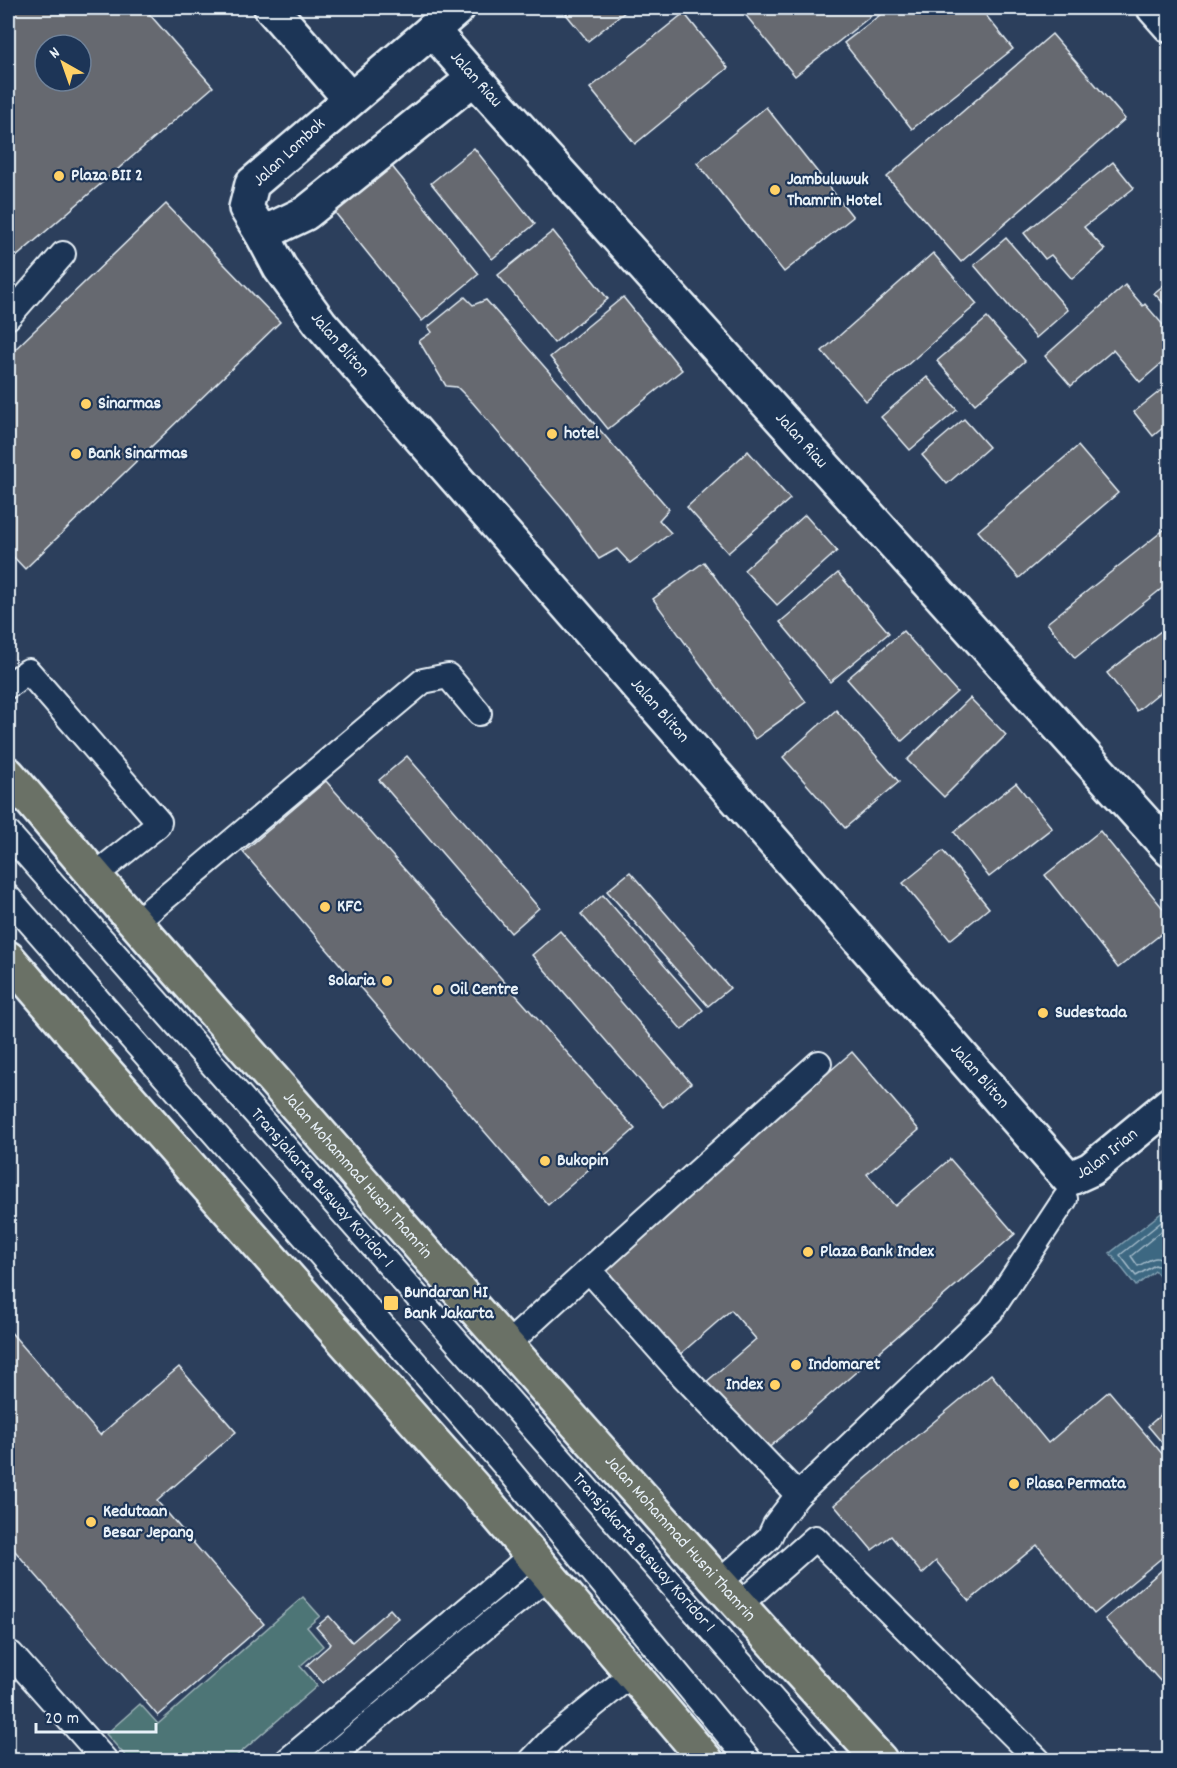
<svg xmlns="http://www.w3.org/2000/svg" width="1177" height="1768" font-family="Dekko,sans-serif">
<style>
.green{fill:#4e7476;stroke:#9bb2b7;stroke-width:1.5}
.water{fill:#3c6882;stroke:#819fb1;stroke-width:1.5}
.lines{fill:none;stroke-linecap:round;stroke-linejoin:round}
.shore{stroke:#a3bac9;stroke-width:1.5}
.building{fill:#666970;stroke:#e8f1f8;stroke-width:1.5;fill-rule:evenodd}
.service-casing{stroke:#e8f1f8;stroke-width:28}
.minor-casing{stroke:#e8f1f8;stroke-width:38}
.tertiary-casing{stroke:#e8f1f8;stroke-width:38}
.primary-casing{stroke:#e8f1f8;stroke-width:38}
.service{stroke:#1d3557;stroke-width:24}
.minor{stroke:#1d3557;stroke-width:33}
.tertiary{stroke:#1d3557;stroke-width:33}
.primary{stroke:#6a7166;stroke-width:33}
.poi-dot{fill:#ffd166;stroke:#1d3557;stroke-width:2}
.labels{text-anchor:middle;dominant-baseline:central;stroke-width:4.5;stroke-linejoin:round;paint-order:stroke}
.street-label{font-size:18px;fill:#e8f1f8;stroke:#1d3557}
.poi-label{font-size:18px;font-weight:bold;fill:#e8f1f8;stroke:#1d3557;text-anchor:start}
</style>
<rect width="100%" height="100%" fill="#2c3f5c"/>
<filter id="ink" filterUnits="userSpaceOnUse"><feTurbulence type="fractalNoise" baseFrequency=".0167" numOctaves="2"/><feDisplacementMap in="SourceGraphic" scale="12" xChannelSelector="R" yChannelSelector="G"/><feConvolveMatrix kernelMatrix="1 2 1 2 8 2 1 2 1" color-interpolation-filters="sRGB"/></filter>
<g filter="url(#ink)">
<polygon class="green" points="303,1597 320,1616 307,1627 323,1646 300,1666 317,1686 232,1760 129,1760 106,1734 140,1704 158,1724"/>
<polygon class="water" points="1169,1207 1169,1288 1155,1271 1136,1286 1110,1253"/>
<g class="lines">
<g class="shore">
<polyline points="1170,1215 1120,1255 1136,1276 1155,1265 1160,1267 1170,1279"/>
<path d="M1170 1224 1131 1256 1138 1266C1151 1260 1157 1251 1170 1267"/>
</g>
</g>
<g class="building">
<path d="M8 8H144L213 87 8 264ZM45 45H81V81H45Z"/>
<polygon points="561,8 630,8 588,41"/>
<polygon points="740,8 881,8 795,76"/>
<polygon points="889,8 980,8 1013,49 912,129 844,43"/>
<polygon points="684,13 728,68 635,144 590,88"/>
<polygon points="1052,34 1125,119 961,262 887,177"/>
<polygon points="766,107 853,217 784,272 697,163"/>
<polygon points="474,148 535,224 492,259 431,183"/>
<polygon points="386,159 479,274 422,321 329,205"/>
<polygon points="1113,162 1134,188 1084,227 1105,250 1072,279 1051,255 1045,259 1024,233"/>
<polygon points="166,204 280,322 25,569 8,551 8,356"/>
<polygon points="553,231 608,299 554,343 498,275"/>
<polygon points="1006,238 1068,310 1036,338 974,265"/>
<polygon points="933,253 977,304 866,401 822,351"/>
<polygon points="1170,280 1170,310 1154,293"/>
<polygon points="1125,285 1143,306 1145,304 1170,333 1170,356 1140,382 1113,350 1071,386 1045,356"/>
<polygon points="465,297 473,305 486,300 669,509 659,520 671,533 630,563 617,549 599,559 567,514 473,403 457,387 446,386 419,341 432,332 428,327"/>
<polygon points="623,297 682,370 608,429 550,357"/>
<polygon points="987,318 1025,361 975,404 937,361"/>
<polygon points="927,377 957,410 910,450 881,417"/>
<polygon points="1170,383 1170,422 1153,436 1134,412"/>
<polygon points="964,419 989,447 947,484 922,455"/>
<polygon points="1078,446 1118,493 1019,578 978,531"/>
<polygon points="748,451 790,499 728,553 687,507"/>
<polygon points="805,515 837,551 777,605 744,570"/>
<polygon points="1170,525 1170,582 1075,658 1047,623"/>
<polygon points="704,562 806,702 755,739 653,599"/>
<polygon points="838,573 889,633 830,682 780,622"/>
<polygon points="1170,624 1170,684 1137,711 1107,673"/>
<polygon points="903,631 957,692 902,741 847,679"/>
<polygon points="970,698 1006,735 944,797 907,760"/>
<polygon points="836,710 899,782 845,828 783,757"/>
<polygon points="407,756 539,908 511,933 379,780"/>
<polygon points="326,781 635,1129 548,1205 243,852"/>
<polygon points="1016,783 1052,828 989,877 954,832"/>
<polygon points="1100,831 1170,917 1170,927 1118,968 1045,875"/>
<polygon points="943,851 989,908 950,940 903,883"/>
<polygon points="630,872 730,988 708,1006 607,891"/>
<polygon points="603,895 703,1010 682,1030 581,914"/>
<polygon points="560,931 691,1083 663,1107 532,955"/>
<polygon points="852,1052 919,1130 867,1174 895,1206 950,1159 1015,1234 764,1452 705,1383 756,1339 731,1310 677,1357 601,1269"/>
<polygon points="8,1329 100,1435 179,1367 236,1432 157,1501 264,1624 158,1716 8,1543"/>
<polygon points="991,1374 1048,1443 1109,1391 1170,1463 1170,1551 1094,1614 1037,1545 969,1601 936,1561 922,1574 891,1536 872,1550 834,1505"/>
<polygon points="1170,1407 1170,1452 1148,1426"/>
<polygon points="1170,1563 1170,1692 1105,1619"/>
<polygon points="390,1609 398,1618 323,1683 307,1665 331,1644 316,1627 329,1616 352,1642"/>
</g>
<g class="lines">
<defs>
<g id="service">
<polyline points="8,317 63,254"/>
<polyline points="8,686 28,671 159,822 158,825 94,876"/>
<path id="s1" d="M8 833 826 1760"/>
<polyline points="8,897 507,1468 749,1760"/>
<polyline points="135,923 423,681 448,676 479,713"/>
<polyline points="589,1270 819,1063"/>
<polyline points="507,1345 589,1270 683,1376 798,1495"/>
<polyline points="719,1583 769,1538 775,1525 798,1495 991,1311 1065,1199"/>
<polyline points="738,1606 815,1538 1038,1760"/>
<polyline points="8,1658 11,1654 105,1760"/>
<polyline points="288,1760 532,1555"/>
<polyline points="327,1760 490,1623 549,1576"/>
<polyline points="532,1760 552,1739 632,1674"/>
</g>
<g id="minor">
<polyline points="271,8 350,99"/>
<path id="s2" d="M458 8 252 184 246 208 262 234 280 268 320 323 1069 1179 1091 1169 1170 1104"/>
<path id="s3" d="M432 30 474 78 1170 850"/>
<polyline points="262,234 306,213 474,78"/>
</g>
<polyline id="tertiary" points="1154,8 1170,26"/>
<g id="primary">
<path id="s4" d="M8 774C50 822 90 872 133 920 380 1202 627 1484 880 1760"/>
<polyline points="8,958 108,1074 477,1491 706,1760"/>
</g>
</defs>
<use href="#service" class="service-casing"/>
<use href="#minor" class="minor-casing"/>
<use href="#tertiary" class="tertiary-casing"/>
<use href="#primary" class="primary-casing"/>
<use href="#service" class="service"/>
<use href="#minor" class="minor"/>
<use href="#tertiary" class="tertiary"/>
<use href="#primary" class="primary"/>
</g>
</g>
<g class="poi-dot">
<circle cx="59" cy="176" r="6"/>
<circle cx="775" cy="190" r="6"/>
<circle cx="86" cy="404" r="6"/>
<circle cx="552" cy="434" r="6"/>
<circle cx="76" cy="454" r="6"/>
<circle cx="325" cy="907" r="6"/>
<circle cx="387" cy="981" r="6"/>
<circle cx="438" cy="990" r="6"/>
<circle cx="1043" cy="1013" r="6"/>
<circle cx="545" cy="1161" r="6"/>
<circle cx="808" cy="1252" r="6"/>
<rect x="383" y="1295" width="16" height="16" rx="3"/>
<circle cx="796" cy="1365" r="6"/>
<circle cx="775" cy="1385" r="6"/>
<circle cx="1014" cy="1484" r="6"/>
<circle cx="91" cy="1522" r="6"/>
</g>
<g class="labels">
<g class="street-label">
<text stroke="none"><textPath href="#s3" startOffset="66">Jalan Riau</textPath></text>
<text transform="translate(290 153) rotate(-43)">Jalan Lombok</text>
<text stroke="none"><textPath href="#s2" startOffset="462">Jalan Bliton</textPath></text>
<text stroke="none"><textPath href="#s3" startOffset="552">Jalan Riau</textPath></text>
<text stroke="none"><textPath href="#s2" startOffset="948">Jalan Bliton</textPath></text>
<text stroke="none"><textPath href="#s2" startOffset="1434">Jalan Bliton</textPath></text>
<text stroke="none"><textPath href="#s2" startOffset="1616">Jalan Irian</textPath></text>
<text stroke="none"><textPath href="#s4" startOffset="532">Jalan Mohammad Husni Thamrin</textPath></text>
<text stroke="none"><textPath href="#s1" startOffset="474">Transjakarta Busway Koridor 1</textPath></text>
<text stroke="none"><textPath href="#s4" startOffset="1018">Jalan Mohammad Husni Thamrin</textPath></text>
<text stroke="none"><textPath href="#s1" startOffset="960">Transjakarta Busway Koridor 1</textPath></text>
</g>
<g class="poi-label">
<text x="71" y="176">Plaza BII 2</text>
<text x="787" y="180">Jambuluwuk<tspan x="787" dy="21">Thamrin Hotel</tspan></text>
<text x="98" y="404">Sinarmas</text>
<text x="564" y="434">hotel</text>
<text x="88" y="454">Bank Sinarmas</text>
<text x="337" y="907">KFC</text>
<text x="375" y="981" text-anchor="end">Solaria</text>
<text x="450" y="990">Oil Centre</text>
<text x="1055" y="1013">Sudestada</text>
<text x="557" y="1161">Bukopin</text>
<text x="820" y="1252">Plaza Bank Index</text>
<text x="404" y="1293">Bundaran HI<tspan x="404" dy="21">Bank Jakarta</tspan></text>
<text x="808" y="1365">Indomaret</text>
<text x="763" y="1385" text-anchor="end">Index</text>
<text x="1026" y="1484">Plasa Permata</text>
<text x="103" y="1512">Kedutaan<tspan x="103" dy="21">Besar Jepang</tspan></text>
</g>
</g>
<rect width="1177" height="1768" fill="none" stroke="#1d3557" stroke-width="30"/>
<rect x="15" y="15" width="1147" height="1738" fill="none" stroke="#e8f1f8" stroke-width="2" filter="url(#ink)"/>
<g transform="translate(63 63) rotate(320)"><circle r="28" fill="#1d3557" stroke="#6e8097" stroke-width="1.5"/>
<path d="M0-4.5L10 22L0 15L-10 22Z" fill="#ffd166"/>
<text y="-9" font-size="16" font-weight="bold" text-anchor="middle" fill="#e8f1f8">N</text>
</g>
<path d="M36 1723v9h120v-9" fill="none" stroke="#e8f1f8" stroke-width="3"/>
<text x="45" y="1723" font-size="18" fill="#e8f1f8" stroke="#1d3557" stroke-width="4.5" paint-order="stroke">20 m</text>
</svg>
